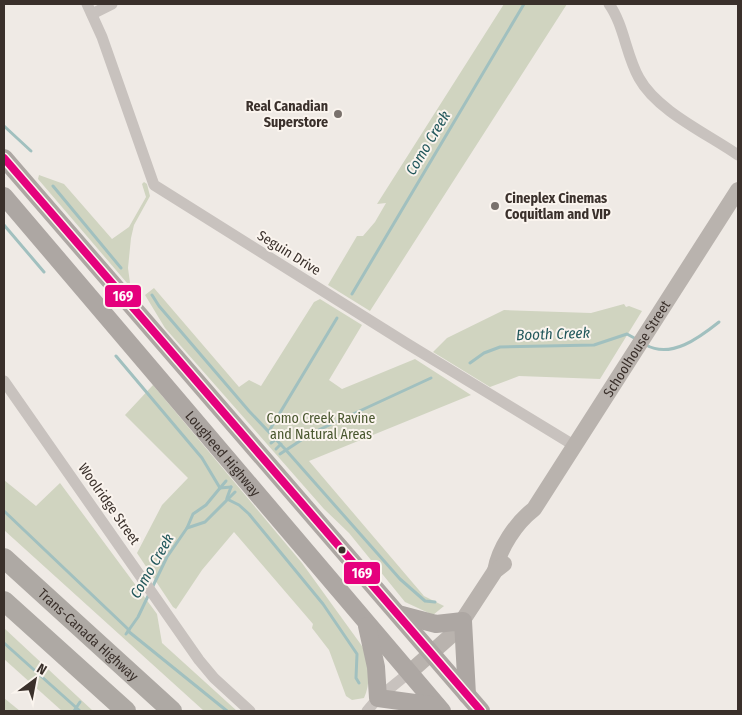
<svg xmlns="http://www.w3.org/2000/svg" width="742" height="715" font-family="'Fira Sans Condensed',sans-serif">
<style>
.green{fill:#d0d4c0}
.lines{fill:none;stroke-linecap:round;stroke-linejoin:round}
.stream{stroke:#a1c0bf;stroke-width:3}
.minor{stroke:#c8c2be;stroke-width:11}
.secondary{stroke:#b9b3ae;stroke-width:16}
.primary{stroke:#ada7a3;stroke-width:18}
.motorway{stroke:#aea9a4;stroke-width:20}
.bus-1-casing{stroke:#faf4ee;stroke-width:11}
.bus-1{stroke:#e5007d;stroke-width:8}
.poi-dot{fill:#79716c;stroke:#faf4ee;stroke-width:2}
.bus-dot{fill:#3a302b;stroke:#faf4ee;stroke-width:2}
.labels{text-anchor:middle;dominant-baseline:central;stroke-width:4;stroke-linejoin:round;paint-order:stroke}
.poi-label{font-size:14px;font-weight:bold;fill:#3a302b;stroke:#faf4ee;text-anchor:end}
.street-label{font-size:14px;fill:#3a302b;stroke:#faf4ee}
.park-label{font-size:14px;fill:#49572f;stroke:#faf4ee}
.water-label{font-size:15px;font-style:italic;fill:#21575b;stroke:#faf4ee}
.line-badge{stroke:#faf4ee;stroke-width:2}
.badge-label{font-size:14px;text-anchor:middle;font-weight:bold;fill:#fff}
</style>
<rect width="100%" height="100%" fill="#efeae5"/>
<g class="green">
<polygon points="504,4 567,4 370,311 328,285 357,236 363,236 375,222 386,203 377,204"/>
<polygon points="39,175 64,184 112,239 129,227 146,197 142,184 144,182 147,184 150,196 134,225 131,238 128,268 130,283 127,283 38,179"/>
<polygon points="154,288 239,387 249,380 261,386 314,302 320,299 362,325 329,380 342,389 415,359 471,395 309,461 424,596 444,606 433,615 405,602 349,533 324,509 165,328 145,295"/>
<polygon points="624,304 626,307 629,306 642,311 600,379 519,376 490,387 433,352 447,338 504,310 591,313"/>
<path d="M153 385 302 563 362 646C370 660 371 683 364 698L352 700 346 696 329 650 312 628 313 624 234 532 202 570 176 609 173 607 137 553 162 505 188 478 125 415Z"/>
<polygon points="4,480 36,506 60,483 157,614 162,643 237,711 204,711 4,530"/>
<polygon points="4,628 93,711 62,711 4,659"/>
<polygon points="4,698 20,711 4,711"/>
</g>
<g class="lines">
<g class="stream">
<polyline points="4,126 31,151"/>
<polyline points="53,186 121,268"/>
<polyline points="4,225 44,272"/>
<polyline points="352,294 524,4"/>
<polyline points="152,295 159,306 249,411 285,449 400,579 425,601 435,602"/>
<path d="M646 345C671 359 699 338 719 322"/>
<polyline points="116,356 202,458 220,488 206,505 193,514 187,528"/>
<polyline points="470,363 484,353 500,347 594,345 627,334 636,339"/>
<polyline points="269,431 337,318"/>
<polyline points="271,443 276,439"/>
<polyline points="276,449 281,444"/>
<polyline points="280,454 312,433 431,378"/>
<polyline points="220,488 231,487"/>
<polyline points="220,488 226,481"/>
<polyline points="227,498 231,487"/>
<polyline points="227,499 239,505 249,514 323,604 357,654 356,678 359,683"/>
<polyline points="4,511 129,630"/>
<polyline points="152,588 167,557 187,528 205,522 235,492"/>
<polyline points="128,631 227,711"/>
<polyline points="126,634 138,617 149,594"/>
<polyline points="4,643 80,711"/>
<polyline points="74,711 80,702"/>
</g>
<g class="minor">
<polyline points="87,4 102,37 154,185 406,343 575,446"/>
<path d="M609 4C624 25 626 55 639 78 657 111 708 134 738 155"/>
<polyline points="92,14 112,4"/>
<polyline points="4,381 199,660 214,678 250,711"/>
<polyline points="367,711 378,698 410,672"/>
</g>
<g class="secondary">
<path id="s1" d="M495 571C499 548 516 523 534 509L738 190"/>
<polyline points="410,672 455,632 495,571 504,564"/>
</g>
<g class="primary">
<polyline points="4,158 481,711"/>
<path id="s2" d="M4 196 442 711"/>
<polyline points="398,614 436,624 463,621 467,695"/>
<polyline points="367,626 376,667 378,698 437,706"/>
</g>
<g class="motorway">
<path id="s3" d="M4 558 172 711"/>
<polyline points="4,601 126,711"/>
</g>
<defs>
<polyline id="bus-1" points="4,158 481,711"/>
</defs>
<use href="#bus-1" class="bus-1-casing"/>
<use href="#bus-1" class="bus-1"/>
</g>
<g class="poi-dot">
<circle cx="338" cy="114" r="5"/>
<circle cx="495" cy="206" r="5"/>
</g>
<circle class="bus-dot" cx="342" cy="550" r="4.5"/>
<g class="labels">
<g class="poi-label">
<text x="328" y="106">Real Canadian<tspan x="328" dy="16">Superstore</tspan></text>
<text x="505" y="198" text-anchor="start">Cineplex Cinemas<tspan x="505" dy="16">Coquitlam and VIP</tspan></text>
</g>
<g class="street-label">
<text transform="translate(289 253) rotate(32)">Seguin Drive</text>
<text stroke="none"><textPath href="#s1" startOffset="265">Schoolhouse Street</textPath></text>
<text stroke="none"><textPath href="#s2" startOffset="338">Lougheed Highway</textPath></text>
<text transform="translate(109 504) rotate(55)">Woolridge Street</text>
<text stroke="none"><textPath href="#s3" startOffset="114">Trans-Canada Highway</textPath></text>
</g>
<g class="park-label">
<text x="321" y="418">Como Creek Ravine<tspan x="321" dy="16">and Natural Areas</tspan></text>
</g>
<g class="water-label">
<text transform="translate(428 143) rotate(-59)">Como Creek</text>
<text transform="translate(553 334) rotate(-2)">Booth Creek</text>
<text transform="translate(152 566) rotate(-60)">Como Creek</text>
</g>
</g>
<g class="line-badge">
<rect x="104" y="284" width="38" height="24" rx="5" fill="#e5007d"/>
<rect x="343" y="561" width="38" height="24" rx="5" fill="#e5007d"/>
</g>
<g class="badge-label">
<text x="123" y="301">169</text>
<text x="362" y="578">169</text>
</g>
<rect width="742" height="715" fill="none" stroke="#3a302b" stroke-width="10"/>
<g transform="translate(35 680) rotate(32)" stroke="#faf4ee" stroke-width="4" paint-order="stroke">
<path d="M0-4L9 19L0 12L-9 19Z" fill="#3a302b"/>
<text y="-8" font-size="14" font-weight="bold" text-anchor="middle" fill="#3a302b">N</text>
</g>
</svg>
